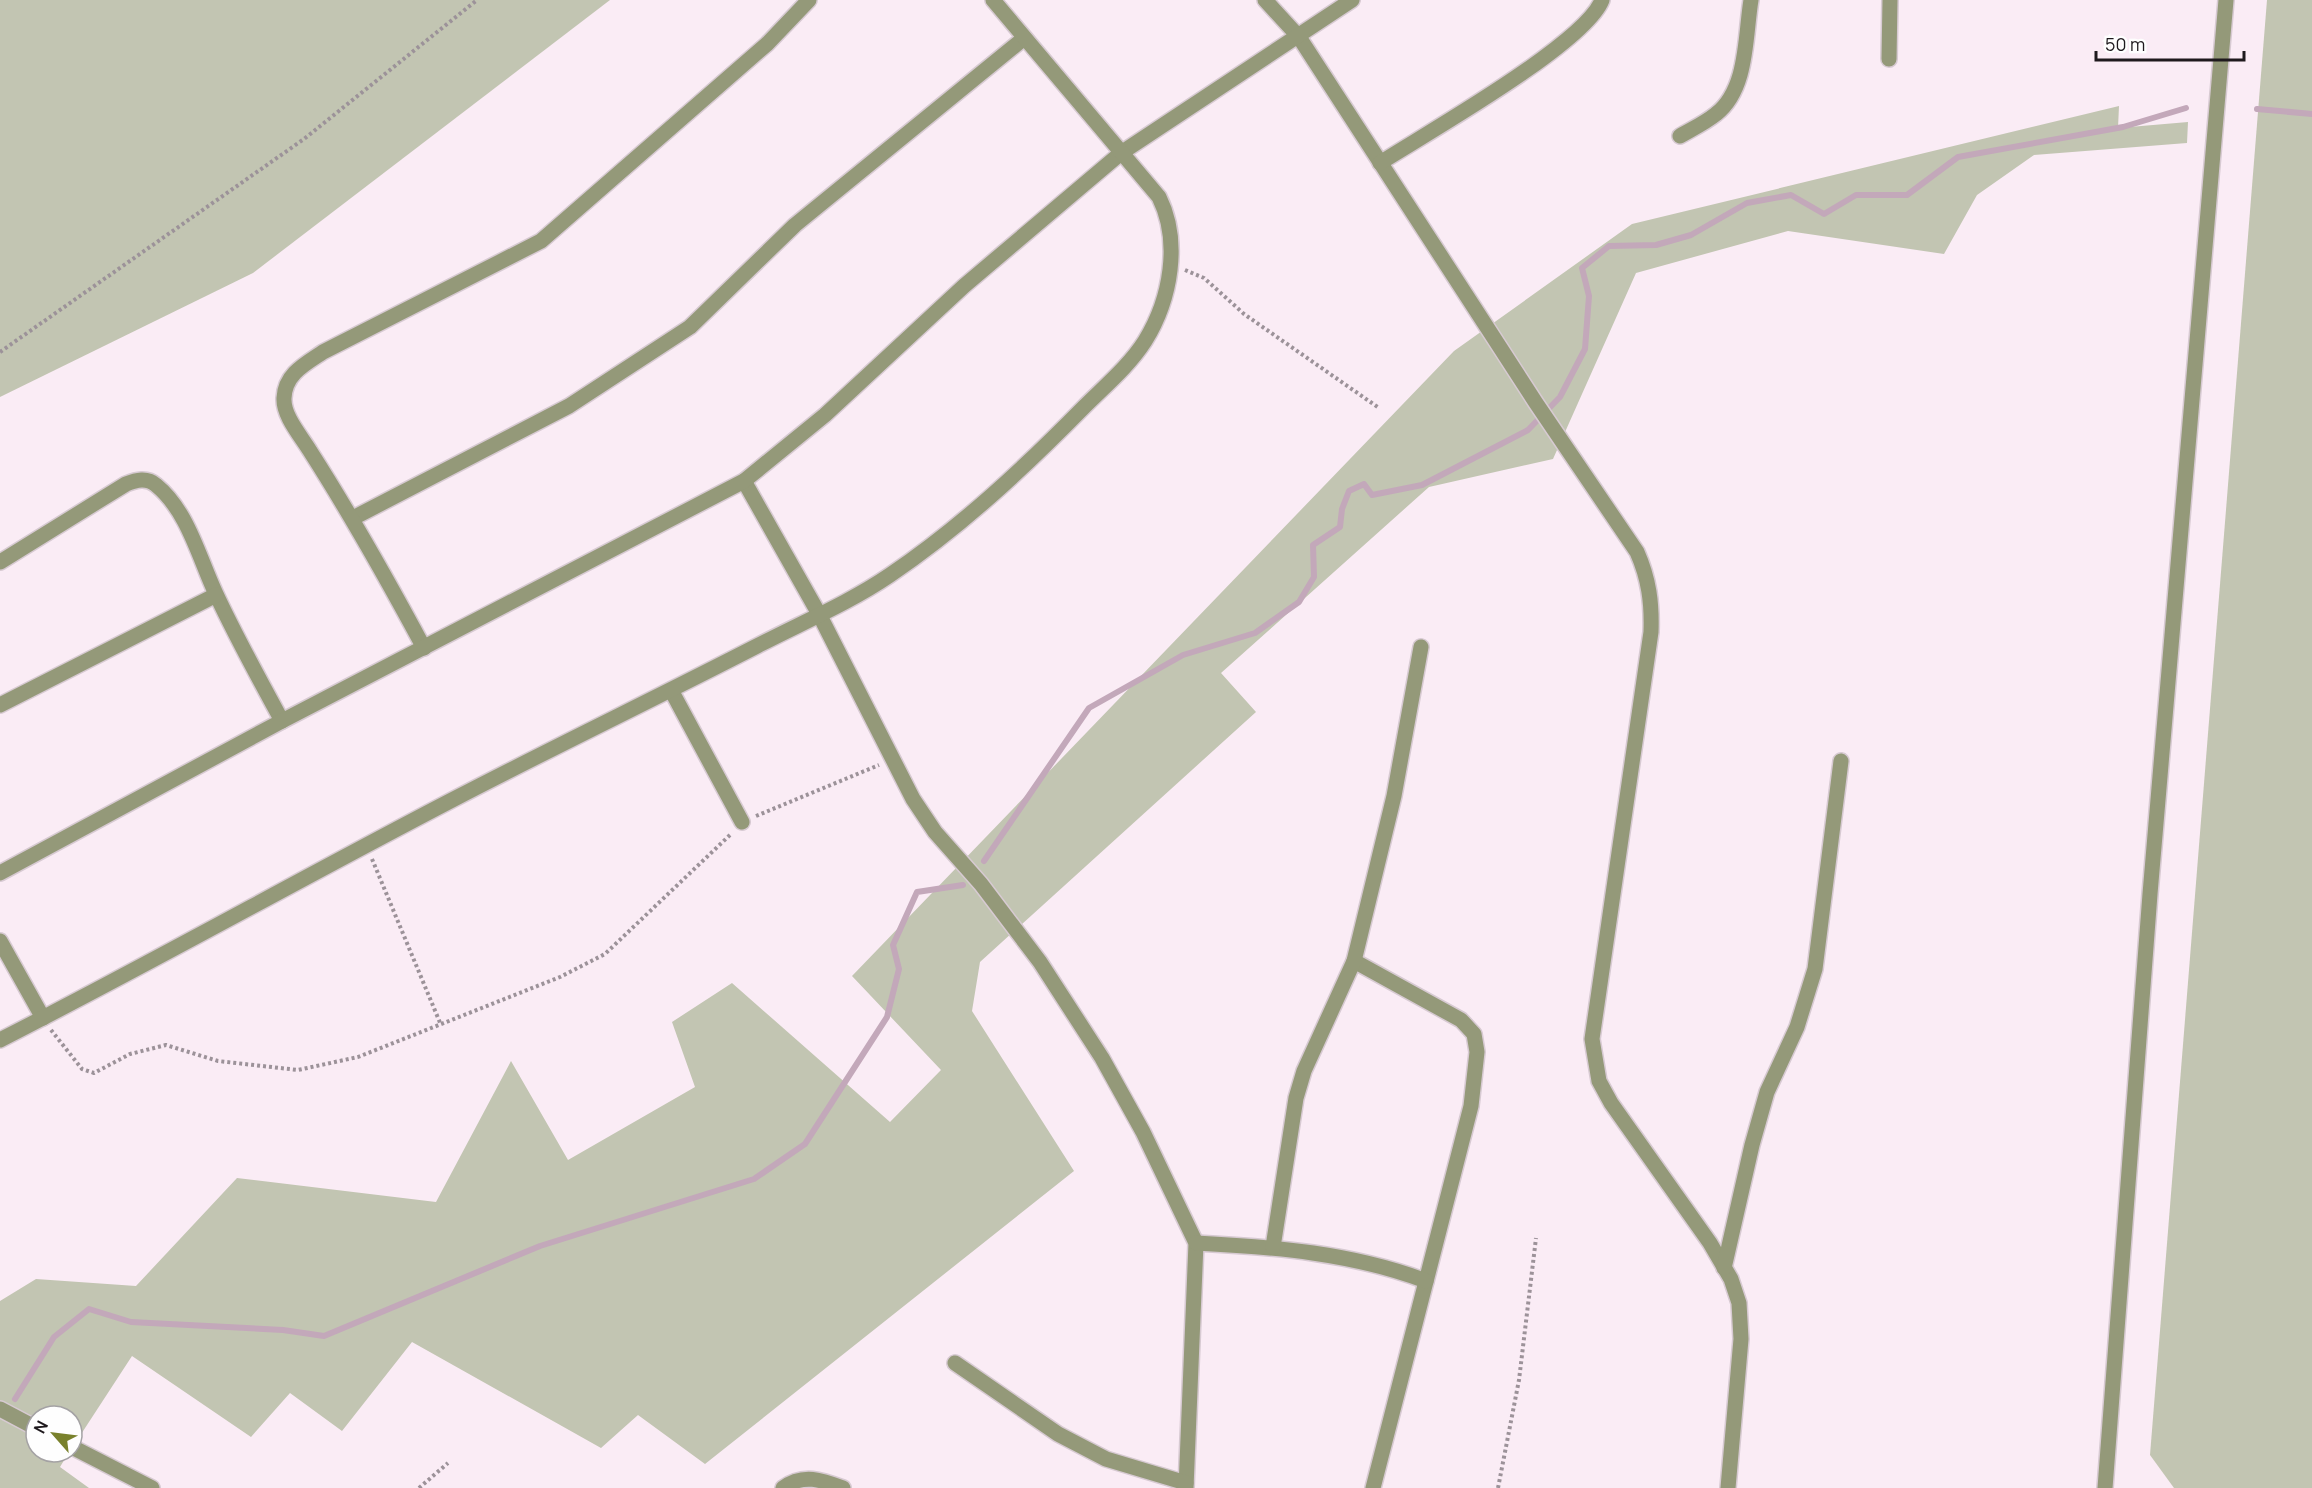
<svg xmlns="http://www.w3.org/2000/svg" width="2312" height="1488" font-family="Manrope,sans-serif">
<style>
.green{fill:#c2c5b2}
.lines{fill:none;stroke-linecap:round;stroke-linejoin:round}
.stream{stroke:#c3a8ba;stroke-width:6}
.street-casing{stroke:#d7cad2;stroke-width:18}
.path{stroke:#9c9299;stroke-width:4;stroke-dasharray:3 3;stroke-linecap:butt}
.street{stroke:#949979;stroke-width:15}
</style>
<rect width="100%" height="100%" fill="#faecf5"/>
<g class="green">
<polygon points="0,0 610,0 253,273 0,397"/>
<polygon points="2267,0 2312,0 2312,1488 2174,1488 2150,1455"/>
<polygon points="2119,106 2118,128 2188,122 2187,143 2034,155 1977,195 1944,254 1788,231 1636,273 1553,459 1429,487 1221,673 1256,712 980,962 972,1011 1074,1171 705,1464 638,1415 601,1448 412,1342 342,1431 290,1393 251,1437 132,1356 72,1448 72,1416 36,1416 36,1452 69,1452 60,1467 89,1488 0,1488 0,1301 36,1279 136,1286 237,1178 436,1202 511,1061 568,1160 695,1087 672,1022 732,983 890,1122 941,1070 852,976 1454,351 1632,224"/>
</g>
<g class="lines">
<g class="stream">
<polyline points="2257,109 2312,114"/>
<polyline points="984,861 1089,708 1183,655 1255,633 1299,602 1314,577 1313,545 1340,527 1342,509 1349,491 1364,484 1372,495 1422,485 1528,430 1560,397 1585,349 1589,296 1582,268 1609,246 1656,245 1691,235 1747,203 1791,195 1824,214 1856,195 1907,195 1958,157 2123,127 2186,108"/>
<polyline points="15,1399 54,1337 89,1309 131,1322 283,1330 324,1336 540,1246 754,1179 805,1144 887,1017 899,969 893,945 917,892 963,885"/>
</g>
<defs>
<g id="street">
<path d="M1265 0 1299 37 1536 403 1637 552C1649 579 1652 603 1651 632L1592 1039 1599 1081 1611 1103 1710 1243 1731 1279 1739 1303 1741 1339 1728 1488"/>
<polyline points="1889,59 1890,0"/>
<path d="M1680 136C1692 129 1705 123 1716 114 1748 89 1745 36 1751 0"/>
<path d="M1380 163C1425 134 1585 44 1602 0"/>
<polyline points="744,481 819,614 913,799 935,832 981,884 1040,962 1102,1058 1143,1132 1196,1243 1186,1488"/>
<polyline points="353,518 569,406 690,327 795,225 1023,39"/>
<path d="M0 562 126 484C136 480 147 477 156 485 188 511 199 558 216 594 236 637 259 679 282 721"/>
<path d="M424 648C388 581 351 515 310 451 301 436 283 416 284 398 285 374 305 364 323 352L541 241 767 44 809 0"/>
<polyline points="671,690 742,822"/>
<polyline points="0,705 216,595"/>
<polyline points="0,873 282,721 744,481 825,415 964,286 1121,153 1352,0"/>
<polyline points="0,941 43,1018"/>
<polyline points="1354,961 1461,1020 1474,1034 1477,1052 1471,1106 1373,1488"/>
<path d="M0 1040C153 962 302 878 454 799 554 747 656 698 757 646 801 623 849 603 890 575 961 527 1024 468 1084 407 1105 386 1129 366 1145 341 1171 299 1181 241 1159 197L993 0"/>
<path d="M1196 1243C1275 1247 1352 1253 1426 1281"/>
<polyline points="1273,1247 1296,1098 1304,1071 1354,961 1394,796 1421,647"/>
<polyline points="1724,1268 1752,1145 1767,1092 1797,1027 1815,969 1841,761"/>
<polyline points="955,1363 1058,1434 1106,1459 1186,1483"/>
<polyline points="0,1409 36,1428"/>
<polyline points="72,1447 152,1488"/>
<path d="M783 1488C803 1473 822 1480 843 1488"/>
<polyline points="2105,1488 2150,894 2226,0"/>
</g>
</defs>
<use href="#street" class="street-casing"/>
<g class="path">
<polyline points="1185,270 1204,278 1244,314 1379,408"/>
<polyline points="0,352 304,139 477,0"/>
<polyline points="756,816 879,765"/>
<polyline points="372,859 441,1025"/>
<polyline points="51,1030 82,1069 94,1073 130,1054 166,1045 218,1061 298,1070 358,1057 560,977 605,954 731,834"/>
<polyline points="419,1488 448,1463"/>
<polyline points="1498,1488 1519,1380 1536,1238"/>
</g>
<use href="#street" class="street"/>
</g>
<g transform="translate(54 1434) rotate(298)"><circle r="28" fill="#fefefe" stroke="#a4a2a4" stroke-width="1.5"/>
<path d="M0-4.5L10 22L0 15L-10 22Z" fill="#79812c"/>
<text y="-9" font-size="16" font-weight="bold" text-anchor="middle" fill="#1e191d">N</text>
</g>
<path d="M2096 51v9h148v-9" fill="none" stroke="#1e191d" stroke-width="3"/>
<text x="2105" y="51" font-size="18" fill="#1e191d" stroke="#fefefe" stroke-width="4.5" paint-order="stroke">50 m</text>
</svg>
